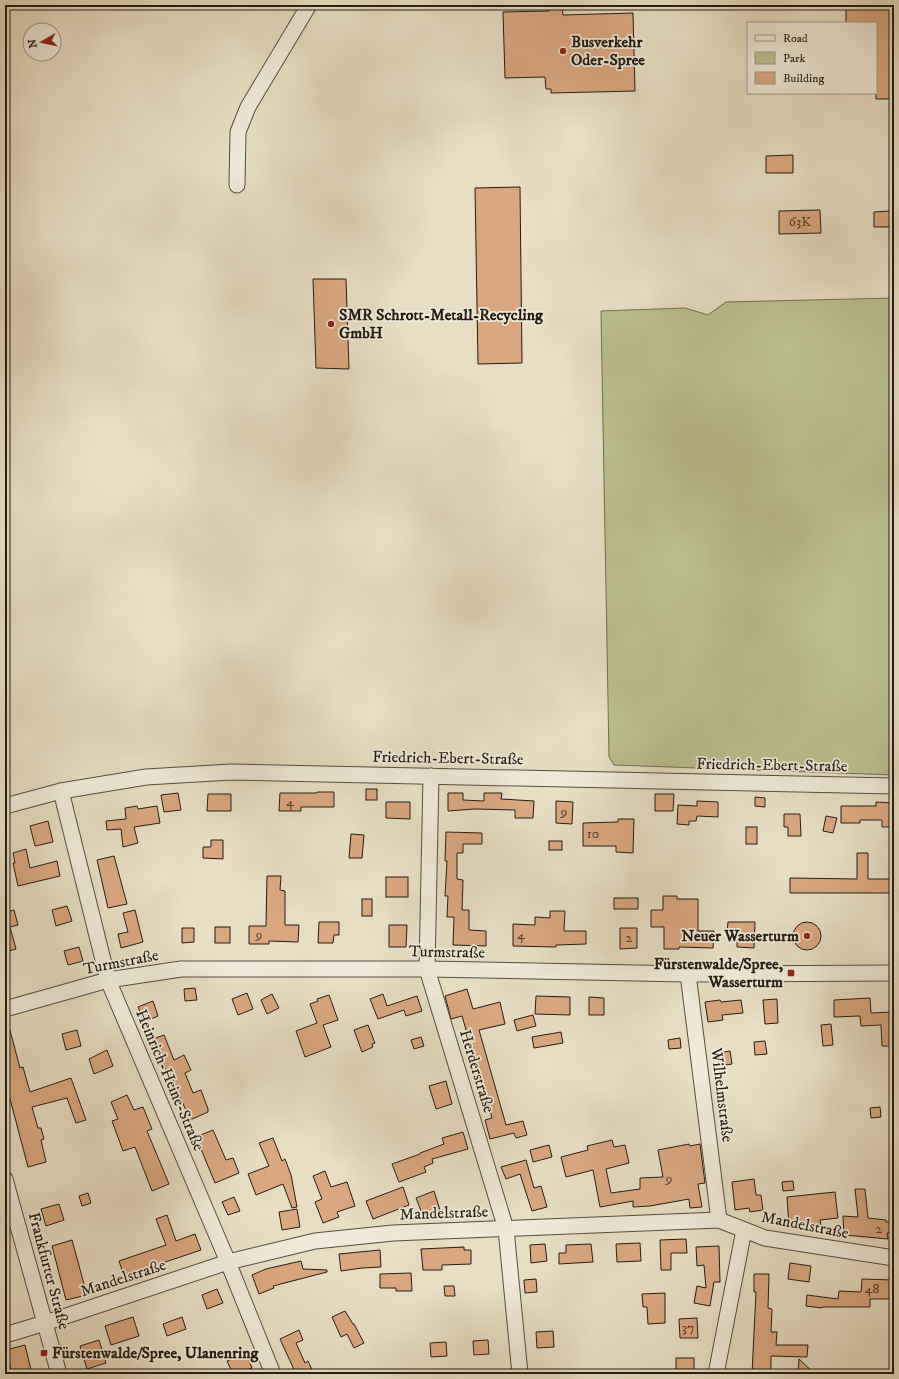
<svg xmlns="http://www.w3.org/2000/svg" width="899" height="1379" font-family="'IM FELL DW Pica',serif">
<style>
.green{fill:#bcbf90;stroke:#706e52}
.building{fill:#daa780;stroke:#241c14}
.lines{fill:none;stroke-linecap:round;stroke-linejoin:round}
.street-casing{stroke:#554c40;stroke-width:17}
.street{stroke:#efead9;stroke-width:15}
.poi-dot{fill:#8f2418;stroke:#efead9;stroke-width:1.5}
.labels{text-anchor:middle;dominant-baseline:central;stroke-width:3.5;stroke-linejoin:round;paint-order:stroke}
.number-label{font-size:14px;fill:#523f2f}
.poi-label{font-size:16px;font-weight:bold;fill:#241c14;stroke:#efead9;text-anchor:start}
.street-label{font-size:16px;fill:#241c14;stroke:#efead9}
</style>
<rect width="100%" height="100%" fill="#e7dec4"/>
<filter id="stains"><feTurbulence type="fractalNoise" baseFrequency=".005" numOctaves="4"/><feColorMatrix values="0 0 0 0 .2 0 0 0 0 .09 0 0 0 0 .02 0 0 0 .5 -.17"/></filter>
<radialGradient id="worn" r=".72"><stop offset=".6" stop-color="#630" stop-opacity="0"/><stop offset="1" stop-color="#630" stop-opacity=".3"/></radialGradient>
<polygon class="green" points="894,298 894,775 614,765 609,757 601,311 685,308 708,315 726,302"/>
<g class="building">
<polygon points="549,5 562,5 563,15 633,13 635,91 551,93 551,89 546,89 545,77 505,78 503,12 549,11"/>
<polygon points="846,5 894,5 894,99 876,99 876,23 846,23"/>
<polygon points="793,155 793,173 766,173 766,156"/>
<polygon points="520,187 522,363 478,364 475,188"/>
<polygon points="820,210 821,233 779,234 779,211"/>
<polygon points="891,211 891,227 874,227 874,212"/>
<polygon points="313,279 346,279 349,369 316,368"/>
<rect x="366" y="789" width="11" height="11"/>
<polygon points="317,792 334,792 334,807 301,807 301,811 279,811 280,793 317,793"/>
<polygon points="178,793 181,810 164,812 161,795"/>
<polygon points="448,793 463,793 463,800 484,801 484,793 502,793 501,799 534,801 533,818 515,818 515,810 474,809 448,811"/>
<polygon points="208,794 231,794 231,811 207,811"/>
<polygon points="655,794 674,794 673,811 655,811"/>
<polygon points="755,797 765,798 765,807 755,806"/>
<polygon points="556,801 573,802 572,824 556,823"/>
<polygon points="697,801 718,802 718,817 697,816 696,821 689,821 689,825 677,824 678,805 697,806"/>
<polygon points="386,802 410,802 410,819 386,818"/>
<polygon points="876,802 894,803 894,827 882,827 882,820 860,820 860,823 841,823 841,806 876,806"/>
<polygon points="137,806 138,809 157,806 160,823 134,827 138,843 123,847 121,829 107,830 106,821 126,819 125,808"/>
<polygon points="784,814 800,814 801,836 788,836 788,827 784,827"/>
<polygon points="826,816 837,818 833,833 823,831"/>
<polygon points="618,819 634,819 633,853 616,852 616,846 583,846 583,823 618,822"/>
<polygon points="48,821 53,842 35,846 30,826"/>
<rect x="746" y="827" width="11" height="17"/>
<polygon points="446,832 482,833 482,844 463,844 463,853 457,853 457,879 463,880 462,910 469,910 469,930 486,931 486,946 453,945 454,917 447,917 448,896 445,896 447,861 445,861"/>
<polygon points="351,834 364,835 362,858 349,858"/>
<polygon points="211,840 223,840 223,859 203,858 203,847 211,847"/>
<rect x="549" y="841" width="13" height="9"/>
<polygon points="26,849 30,868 57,861 60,876 18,886 13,863 15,863 13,853"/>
<polygon points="857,853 868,853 868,879 894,879 894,893 790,893 790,878 857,879"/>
<polygon points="114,856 127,904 108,908 97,860"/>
<polygon points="267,876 281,876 280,890 285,891 285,925 299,925 298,942 269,941 269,944 249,944 249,926 266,926"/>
<rect x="386" y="877" width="22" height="20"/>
<polygon points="663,896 677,896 677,899 698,899 698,931 714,931 713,948 679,947 679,949 664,949 664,927 651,927 651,910 663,910"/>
<rect x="614" y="898" width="24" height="11"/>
<rect x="362" y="899" width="10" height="17"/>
<polygon points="67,906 72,921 56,926 52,910"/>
<polygon points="14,910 18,925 10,927 16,949 5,952 5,913"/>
<polygon points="135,910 143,942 121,948 118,934 128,932 123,913"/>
<polygon points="550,911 565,911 564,931 586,931 586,944 556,945 556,947 513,946 513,924 535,925 535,917 550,918"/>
<polygon points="319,922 339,922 339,935 334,935 333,943 318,943"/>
<polygon points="728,922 755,922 754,948 737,947 737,934 727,933"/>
<circle cx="807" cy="936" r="14"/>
<polygon points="389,925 407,925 406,947 389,947"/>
<rect x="215" y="927" width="15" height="16"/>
<polygon points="182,928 194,928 194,942 182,943"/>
<polygon points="620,928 637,928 637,948 620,949"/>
<polygon points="79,947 83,961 68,965 64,951"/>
<polygon points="195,988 197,1000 185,1001 184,989"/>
<polygon points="467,989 473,1009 500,1002 505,1024 479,1030 506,1125 523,1121 527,1135 516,1138 514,1133 490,1139 485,1120 492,1118 462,1016 451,1019 445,996"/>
<polygon points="247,993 253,1009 238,1015 232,999"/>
<polygon points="272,994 279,1008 267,1014 261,1000"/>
<polygon points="383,994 387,1006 417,996 422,1011 406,1016 404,1010 378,1019 370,999"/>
<polygon points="329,995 338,1020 323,1025 331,1047 305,1057 296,1031 317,1023 310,1004 318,1001 317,999"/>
<polygon points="536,996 570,997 570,1015 535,1014"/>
<polygon points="589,997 604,998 604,1015 589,1015"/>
<polygon points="870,998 871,1013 894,1012 894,1046 882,1046 881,1025 861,1026 860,1016 834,1017 834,1000"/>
<polygon points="777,999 778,1023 765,1024 763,1000"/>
<polygon points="720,1000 721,1002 741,1000 743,1013 722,1015 723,1020 708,1022 705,1002"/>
<polygon points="153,1001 158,1016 144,1022 138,1007"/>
<polygon points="533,1015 536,1026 517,1031 514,1020"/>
<polygon points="8,1023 20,1068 23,1067 30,1092 71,1078 86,1120 76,1123 67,1098 32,1107 38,1128 41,1128 44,1139 41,1140 46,1162 28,1167 5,1080 5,1024"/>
<polygon points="831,1024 833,1045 823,1046 821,1025"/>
<polygon points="368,1025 375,1043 372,1044 373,1047 362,1052 354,1030"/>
<polygon points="77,1030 81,1046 66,1050 62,1034"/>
<polygon points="561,1032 563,1043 534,1048 532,1037"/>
<polygon points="164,1035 174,1060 184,1055 191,1070 185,1073 193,1093 201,1090 208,1109 208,1112 190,1120 172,1078 170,1079 158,1051 155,1053 150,1040"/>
<polygon points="421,1037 424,1046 414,1049 411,1040"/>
<polygon points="680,1038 681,1048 669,1049 668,1040"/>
<polygon points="765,1041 767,1054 755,1055 754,1042"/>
<polygon points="107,1050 113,1066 94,1074 89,1059"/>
<polygon points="730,1051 732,1064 720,1066 719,1053"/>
<polygon points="446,1081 452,1104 436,1109 429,1086"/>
<polygon points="127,1095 134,1110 143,1107 152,1129 147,1131 169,1184 152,1191 135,1147 123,1151 112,1121 118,1119 111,1102"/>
<polygon points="880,1107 881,1117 871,1118 870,1108"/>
<polygon points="213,1130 226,1160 233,1158 239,1173 215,1183 196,1137"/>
<polygon points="463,1132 468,1149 432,1159 433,1163 424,1167 426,1172 399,1182 392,1164 420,1154 420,1153 444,1144 442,1138"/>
<polygon points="273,1138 282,1161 285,1159 291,1175 297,1207 292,1208 283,1184 256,1195 248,1174 269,1166 259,1143"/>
<polygon points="612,1140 614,1147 625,1145 629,1163 606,1169 611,1193 640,1189 640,1178 663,1177 658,1150 689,1144 690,1146 700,1144 705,1183 698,1184 702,1207 690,1208 689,1199 650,1206 633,1207 633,1201 600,1207 593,1170 566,1177 561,1157 588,1150 587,1146"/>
<polygon points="549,1145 552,1157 533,1162 530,1150"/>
<polygon points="526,1160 534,1188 541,1186 547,1207 532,1211 520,1174 506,1179 501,1167"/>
<polygon points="325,1171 331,1187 347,1182 355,1206 337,1212 339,1217 323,1223 315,1202 322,1199 313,1176"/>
<polygon points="754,1179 756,1195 761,1195 763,1210 750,1212 749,1208 735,1210 732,1182"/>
<polygon points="793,1181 794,1190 783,1191 782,1182"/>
<polygon points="403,1187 409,1205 373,1219 366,1201"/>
<polygon points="855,1189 865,1189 868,1218 886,1220 886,1222 894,1222 894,1232 887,1233 888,1239 844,1235 843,1216 858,1217"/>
<polygon points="434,1191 440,1210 423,1216 416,1198"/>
<polygon points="835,1192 838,1218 820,1220 821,1225 806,1226 789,1226 787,1197"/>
<polygon points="88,1193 91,1203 82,1206 79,1196"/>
<polygon points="234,1197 240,1211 228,1215 222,1202"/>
<polygon points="59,1204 64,1220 46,1226 41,1209"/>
<polygon points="297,1209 300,1227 282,1230 279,1212"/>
<polygon points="167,1215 176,1241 195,1234 201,1250 124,1276 119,1261 166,1245 156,1219"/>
<polygon points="686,1239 687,1253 671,1253 671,1270 661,1270 660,1240"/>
<polygon points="72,1240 87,1295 66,1300 52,1246"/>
<polygon points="640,1243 641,1261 617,1262 616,1244"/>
<polygon points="545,1244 547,1261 531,1263 530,1245"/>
<polygon points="591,1244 593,1262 559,1264 559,1253 566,1253 566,1245"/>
<polygon points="719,1246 720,1282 714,1282 710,1306 694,1303 697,1286 706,1288 704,1265 697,1266 696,1247"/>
<polygon points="464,1247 464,1250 471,1250 471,1264 442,1265 442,1270 423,1270 421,1249"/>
<polygon points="380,1250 381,1267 362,1268 341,1271 339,1254"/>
<polygon points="301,1261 303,1269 327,1270 327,1272 273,1286 274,1288 259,1294 252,1275 266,1269"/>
<polygon points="790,1263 811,1266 809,1282 788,1279"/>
<polygon points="411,1273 412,1291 396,1291 396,1288 380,1288 380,1274"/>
<polygon points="754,1274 769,1274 768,1308 772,1309 771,1332 777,1332 776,1345 808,1345 807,1357 771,1356 771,1374 752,1374 756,1292 754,1292"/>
<polygon points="536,1279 537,1292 525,1293 524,1280"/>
<polygon points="862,1279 894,1280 894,1299 870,1299 870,1307 822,1307 822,1308 806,1306 807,1295 838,1299 839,1291 861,1292"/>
<polygon points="444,1286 454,1286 455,1296 445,1296"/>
<polygon points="217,1289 223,1303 207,1309 202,1295"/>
<polygon points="665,1293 665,1323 648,1324 647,1307 643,1307 642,1294"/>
<polygon points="345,1311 353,1324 354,1324 364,1343 354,1348 347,1334 341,1337 332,1317"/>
<polygon points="133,1317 139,1336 111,1345 105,1326"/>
<polygon points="182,1317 186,1329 167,1336 163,1324"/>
<polygon points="697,1318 698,1338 680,1338 679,1319"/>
<polygon points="299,1330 303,1340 296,1343 305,1363 308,1361 314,1374 296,1374 280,1339"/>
<polygon points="553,1331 554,1347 537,1348 536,1332"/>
<polygon points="99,1340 106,1363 87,1369 80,1346"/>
<polygon points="488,1340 489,1354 474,1355 473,1341"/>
<polygon points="446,1342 447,1356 431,1357 430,1343"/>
<polygon points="25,1345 32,1374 12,1374 6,1350"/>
<polygon points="246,1353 252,1368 237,1374 233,1374 227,1361"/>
<rect x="676" y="1358" width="18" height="16"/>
<polygon points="799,1359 815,1374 798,1374"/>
</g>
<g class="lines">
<defs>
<g id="street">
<polyline points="237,185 238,132 248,107 309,5"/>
<polyline points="431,776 427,969 506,1229 520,1374"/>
<polyline points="61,791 108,980 228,1262 273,1374"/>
<polyline points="5,806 61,791 146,777 231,772 894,786"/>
<polyline points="688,974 719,1220"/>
<polyline points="5,1009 108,980 181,969 427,969 688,974 894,973"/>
<polyline points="5,1179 59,1374"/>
<polyline points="5,1335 45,1323 228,1262 315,1241 393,1233 719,1220 765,1238 894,1258"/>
<polyline points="716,1374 744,1230"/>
</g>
</defs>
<use href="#street" class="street-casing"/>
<use href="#street" class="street"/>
</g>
<g class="poi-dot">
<circle cx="563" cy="51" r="4"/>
<circle cx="331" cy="324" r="4"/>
<circle cx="807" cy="936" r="4"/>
<rect x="787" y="969" width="8" height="8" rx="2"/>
<rect x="40" y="1349" width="8" height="8" rx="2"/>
</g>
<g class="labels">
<g class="number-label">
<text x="800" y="222">63K</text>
<text x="290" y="802">4</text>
<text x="564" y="812">9</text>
<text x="593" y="834">10</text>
<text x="259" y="935">9</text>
<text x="521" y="935">4</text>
<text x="629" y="938">2</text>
<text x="669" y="1179">9</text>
<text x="879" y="1229">2</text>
<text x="872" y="1289">48</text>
<text x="688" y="1328">37</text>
</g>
<g class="poi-label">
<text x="571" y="42">Busverkehr<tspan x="571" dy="18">Oder-Spree</tspan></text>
<text x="339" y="315">SMR Schrott-Metall-Recycling<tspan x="339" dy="18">GmbH</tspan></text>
<text x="799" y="936" text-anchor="end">Neuer Wasserturm</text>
<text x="783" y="964" text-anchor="end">Fürstenwalde/Spree,<tspan x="783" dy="18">Wasserturm</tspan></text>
<text x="52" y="1353">Fürstenwalde/Spree, Ulanenring</text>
</g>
<g class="street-label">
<text transform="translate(448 758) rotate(1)">Friedrich-Ebert-Straße</text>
<text transform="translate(772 765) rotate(1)">Friedrich-Ebert-Straße</text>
<text transform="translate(447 952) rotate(1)">Turmstraße</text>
<text transform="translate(121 962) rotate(-11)">Turmstraße</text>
<text transform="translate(477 1071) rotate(73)">Herderstraße</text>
<text transform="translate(170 1080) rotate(67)">Heinrich-Heine-Straße</text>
<text transform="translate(722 1095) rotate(83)">Wilhelmstraße</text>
<text transform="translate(444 1213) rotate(-2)">Mandelstraße</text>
<text transform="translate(805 1225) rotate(11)">Mandelstraße</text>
<text transform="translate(49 1271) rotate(75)">Frankfurter Straße</text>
<text transform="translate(123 1278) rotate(-18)">Mandelstraße</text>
</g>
</g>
<rect width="899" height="1379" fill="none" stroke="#e7dec4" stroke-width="20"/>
<rect x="6" y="6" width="887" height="1367" fill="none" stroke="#241c14" stroke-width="2"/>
<rect x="10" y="10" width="879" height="1359" fill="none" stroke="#241c14"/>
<rect x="747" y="22" width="130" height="72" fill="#efead9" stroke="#9e988a"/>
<rect x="755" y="35" width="20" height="6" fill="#efead9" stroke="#9e988a"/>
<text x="783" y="42" font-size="12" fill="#241c14">Road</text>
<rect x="755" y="52" width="20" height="12" fill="#bcbf90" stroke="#9e988a"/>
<text x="783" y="62" font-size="12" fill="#241c14">Park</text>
<rect x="755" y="72" width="20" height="12" fill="#daa780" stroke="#9e988a"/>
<text x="783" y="82" font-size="12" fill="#241c14">Building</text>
<g transform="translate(42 42) rotate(261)"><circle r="19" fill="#efead9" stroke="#9e988a"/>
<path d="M0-3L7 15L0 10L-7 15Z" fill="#8f2418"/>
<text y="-6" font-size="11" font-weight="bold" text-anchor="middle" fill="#241c14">N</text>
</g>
<rect width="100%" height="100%" filter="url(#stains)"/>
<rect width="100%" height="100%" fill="url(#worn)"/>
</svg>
